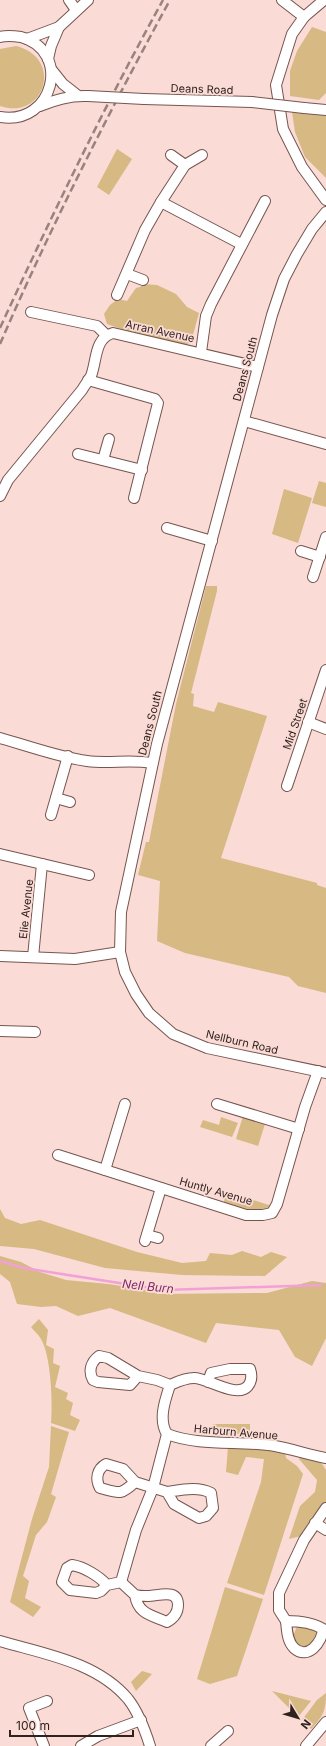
<svg xmlns="http://www.w3.org/2000/svg" width="326" height="1746" font-family="Inter,sans-serif">
<style>
.green{fill:#d6b983}
.lines{fill:none;stroke-linecap:round;stroke-linejoin:round}
.stream{stroke:#f2a1d8;stroke-width:2.5}
.minor-casing{stroke:#76554f;stroke-width:12}
.minor{stroke:#fff;stroke-width:10}
.rail{stroke:#99827e;stroke-width:2.5;stroke-dasharray:8 4;stroke-linecap:butt}
.minor-bridge-casing{stroke:#76554f;stroke-width:12;stroke-linecap:butt}
.minor-bridge{stroke:#fff;stroke-width:10}
.labels{text-anchor:middle;dominant-baseline:central;stroke-width:3.5;stroke-linejoin:round;paint-order:stroke}
.street-label{font-size:11px;fill:#2f211e;stroke:#fadbd5}
.water-label{font-size:12px;font-style:italic;fill:#81266b;stroke:#fadbd5}
</style>
<rect width="100%" height="100%" fill="#fadbd5"/>
<g class="green">
<polygon points="312,27 326,32 326,93 319,100 290,96 290,71 297,51"/>
<path d="M16 46C64 58 45 121 0 106V49Z"/>
<polygon points="292,112 326,115 326,178 305,157 295,132"/>
<polygon points="117,149 132,159 109,195 97,187"/>
<polygon points="143,284 157,285 176,294 187,307 199,313 191,342 185,345 127,331 107,324 104,314 110,305 118,299 127,301 136,288 140,287"/>
<polygon points="319,481 326,483 326,507 312,503"/>
<polygon points="284,489 312,498 298,543 272,534"/>
<polygon points="206,586 217,586 217,591 191,693 194,694 193,706 214,712 218,702 267,716 221,858 317,883 317,885 326,888 326,993 298,986 289,977 185,953 157,941 160,881 138,875 146,842 149,842 176,704"/>
<polygon points="243,1116 265,1124 258,1146 236,1139"/>
<polygon points="221,1117 238,1123 232,1137 200,1127 203,1120 219,1125"/>
<path d="M234 1194 272 1206C263 1216 234 1208 223 1205L225 1198Z"/>
<polygon points="0,1209 5,1218 21,1224 40,1220 137,1252 182,1263 206,1261 210,1253 232,1255 242,1251 261,1257 271,1252 287,1257 265,1276 182,1275 105,1268 34,1249 0,1246"/>
<polygon points="0,1256 21,1262 40,1272 66,1280 108,1284 142,1289 158,1294 267,1293 312,1281 326,1283 326,1338 312,1366 295,1357 279,1330 216,1323 206,1343 110,1308 78,1316 56,1306 41,1307 17,1304 10,1282 0,1274"/>
<path d="M39 1319 48 1330 46 1345 54 1349 53 1363 60 1366 55 1387 68 1393 66 1399 73 1403 70 1415 80 1420 75 1431 51 1423C53 1405 51 1355 41 1339 39 1335 34 1331 31 1327Z"/>
<polygon points="213,1424 250,1424 250,1434 212,1434"/>
<polygon points="51,1426 69,1432 51,1494 56,1497 47,1522 36,1535 23,1576 29,1581 25,1598 41,1607 33,1617 10,1602 32,1519 49,1467"/>
<polygon points="228,1447 285,1452 286,1458 297,1466 303,1474 264,1595 227,1583 261,1482 264,1459 246,1457 238,1475 226,1472"/>
<polygon points="300,1456 320,1461 326,1470 326,1504 301,1536 289,1539 300,1506 315,1492 317,1480 299,1459"/>
<polygon points="225,1587 263,1599 237,1676 210,1684 197,1679"/>
<polygon points="298,1624 318,1631 312,1645 304,1649 298,1646 293,1636"/>
<polygon points="142,1671 152,1674 136,1691 131,1682"/>
<polygon points="272,1691 311,1701 298,1717"/>
<path d="M326 1693C326 1711 323 1716 311 1729L302 1720 317 1700Z"/>
</g>
<g class="lines">
<polyline class="stream" points="0,1261 24,1268 68,1275 164,1290 321,1285"/>
<defs>
<g id="minor">
<polyline points="69,0 76,10"/>
<polyline points="282,0 304,17 324,0"/>
<polyline points="304,17 292,34 276,85 283,129 302,167 326,200"/>
<polyline points="59,27 88,0"/>
<path d="M0 37C7 35 14 36 21 37 72 51 54 126 0 117"/>
<polyline points="27,39 59,27 51,46 48,59"/>
<polyline points="51,69 63,84 77,95"/>
<polyline points="144,99 252,102"/>
<path d="M40 106C56 99 70 95 88 96"/>
<polyline points="304,108 326,110"/>
<polyline points="171,155 185,165"/>
<polyline points="161,202 185,165 202,155"/>
<polyline points="326,212 312,229 297,254 284,279 272,315 157,744 121,912 120,952 125,972 136,994 149,1013 173,1034 207,1048 326,1073"/>
<polyline points="127,274 143,280"/>
<polyline points="117,295 145,230 161,202 241,244"/>
<polyline points="31,312 97,326 106,335"/>
<polyline points="201,352 206,316 211,304 265,201"/>
<polyline points="88,380 155,399 158,403 134,498"/>
<polyline points="244,421 326,444"/>
<polyline points="78,454 142,470"/>
<polyline points="103,460 109,439"/>
<path d="M0 496 8 480 82 390C85 385 88 381 91 376 97 361 94 338 113 333L258 367"/>
<polyline points="167,528 212,541"/>
<polyline points="301,551 320,557"/>
<polyline points="313,577 326,537"/>
<polyline points="308,722 326,729"/>
<path d="M0 738C29 746 58 757 87 761 110 764 129 759 152 763"/>
<polyline points="287,786 326,670"/>
<polyline points="56,798 70,802"/>
<polyline points="51,815 68,756"/>
<polyline points="0,854 89,875"/>
<polyline points="0,956 75,959 120,952"/>
<polyline points="33,957 42,864"/>
<polyline points="0,1031 35,1032"/>
<polyline points="217,1104 299,1129"/>
<polyline points="58,1155 246,1215 263,1215 272,1213 277,1204 305,1107 318,1071"/>
<polyline points="105,1170 125,1104"/>
<polyline points="147,1235 158,1238"/>
<polyline points="145,1241 161,1188"/>
<path d="M138 1376 130 1385 98 1382 93 1380C88 1371 91 1362 99 1356L108 1358 138 1376 157 1380 170 1385C177 1382 185 1378 194 1378 208 1378 237 1399 248 1386 252 1381 252 1375 250 1369H230L211 1373 208 1382"/>
<path d="M167 1434C201 1447 240 1440 275 1446 292 1449 309 1455 326 1458"/>
<path d="M135 1482C120 1496 119 1493 100 1488 95 1479 97 1469 106 1464L123 1469 135 1482 167 1492 174 1504 199 1518 206 1516 213 1508 211 1493C198 1486 181 1490 167 1492"/>
<polyline points="315,1523 326,1530"/>
<path d="M121 1582 136 1530 153 1488 167 1434C158 1420 165 1400 170 1385"/>
<path d="M121 1582 135 1595C138 1614 151 1615 167 1622 174 1618 178 1613 178 1605 178 1588 158 1596 148 1596 144 1596 139 1596 135 1595"/>
<path d="M107 1585 101 1591 96 1593 70 1590 62 1582 67 1568 72 1565C84 1567 99 1576 107 1585L121 1582"/>
<polyline points="286,1621 279,1610 279,1593 304,1540 326,1508"/>
<path d="M286 1621C299 1621 312 1622 323 1629 322 1642 308 1661 294 1648 287 1641 287 1630 286 1621Z"/>
<path d="M0 1641C44 1654 97 1662 128 1699 139 1713 145 1730 150 1746"/>
<polyline points="44,1746 29,1708 47,1701"/>
<polyline points="81,1746 98,1736 141,1720"/>
<polyline points="211,1746 228,1731"/>
<polyline points="306,1746 326,1722"/>
</g>
</defs>
<use href="#minor" class="minor-casing"/>
<use href="#minor" class="minor"/>
<g class="rail">
<path d="M0 328C51 217 104 107 163 0"/>
<path d="M0 344C51 226 109 112 170 0"/>
</g>
<defs>
<g id="minor-bridge">
<polyline points="88,96 144,99"/>
<polyline points="252,102 304,108"/>
</g>
</defs>
<use href="#minor-bridge" class="minor-bridge-casing"/>
<use href="#minor-bridge" class="minor-bridge"/>
</g>
<g class="labels">
<g class="street-label">
<text transform="translate(202 89) rotate(2)">Deans Road</text>
<text transform="translate(160 331) rotate(12)">Arran Avenue</text>
<text transform="translate(245 369) rotate(-75)">Deans South</text>
<text transform="translate(150 723) rotate(-76)">Deans South</text>
<text transform="translate(295 724) rotate(-71)">Mid Street</text>
<text transform="translate(26 909) rotate(-84)">Elie Avenue</text>
<text transform="translate(242 1042) rotate(13)">Nellburn Road</text>
<text transform="translate(216 1191) rotate(16)">Huntly Avenue</text>
<text transform="translate(236 1432) rotate(5)">Harburn Avenue</text>
</g>
<g class="water-label">
<text transform="translate(148 1286) rotate(6)">Nell Burn</text>
</g>
</g>
<g transform="translate(298 1718) rotate(128)" stroke="#fadbd5" stroke-width="3" paint-order="stroke">
<path d="M0-3L7 15L0 10L-7 15Z" fill="#2f211e"/>
<text y="-6" font-size="11" font-weight="bold" text-anchor="middle" fill="#2f211e">N</text>
</g>
<path d="M10 1730v6h123v-6" fill="none" stroke="#2f211e" stroke-width="2"/>
<text x="16" y="1730" font-size="12" fill="#2f211e" stroke="#fadbd5" stroke-width="3" paint-order="stroke">100 m</text>
</svg>
